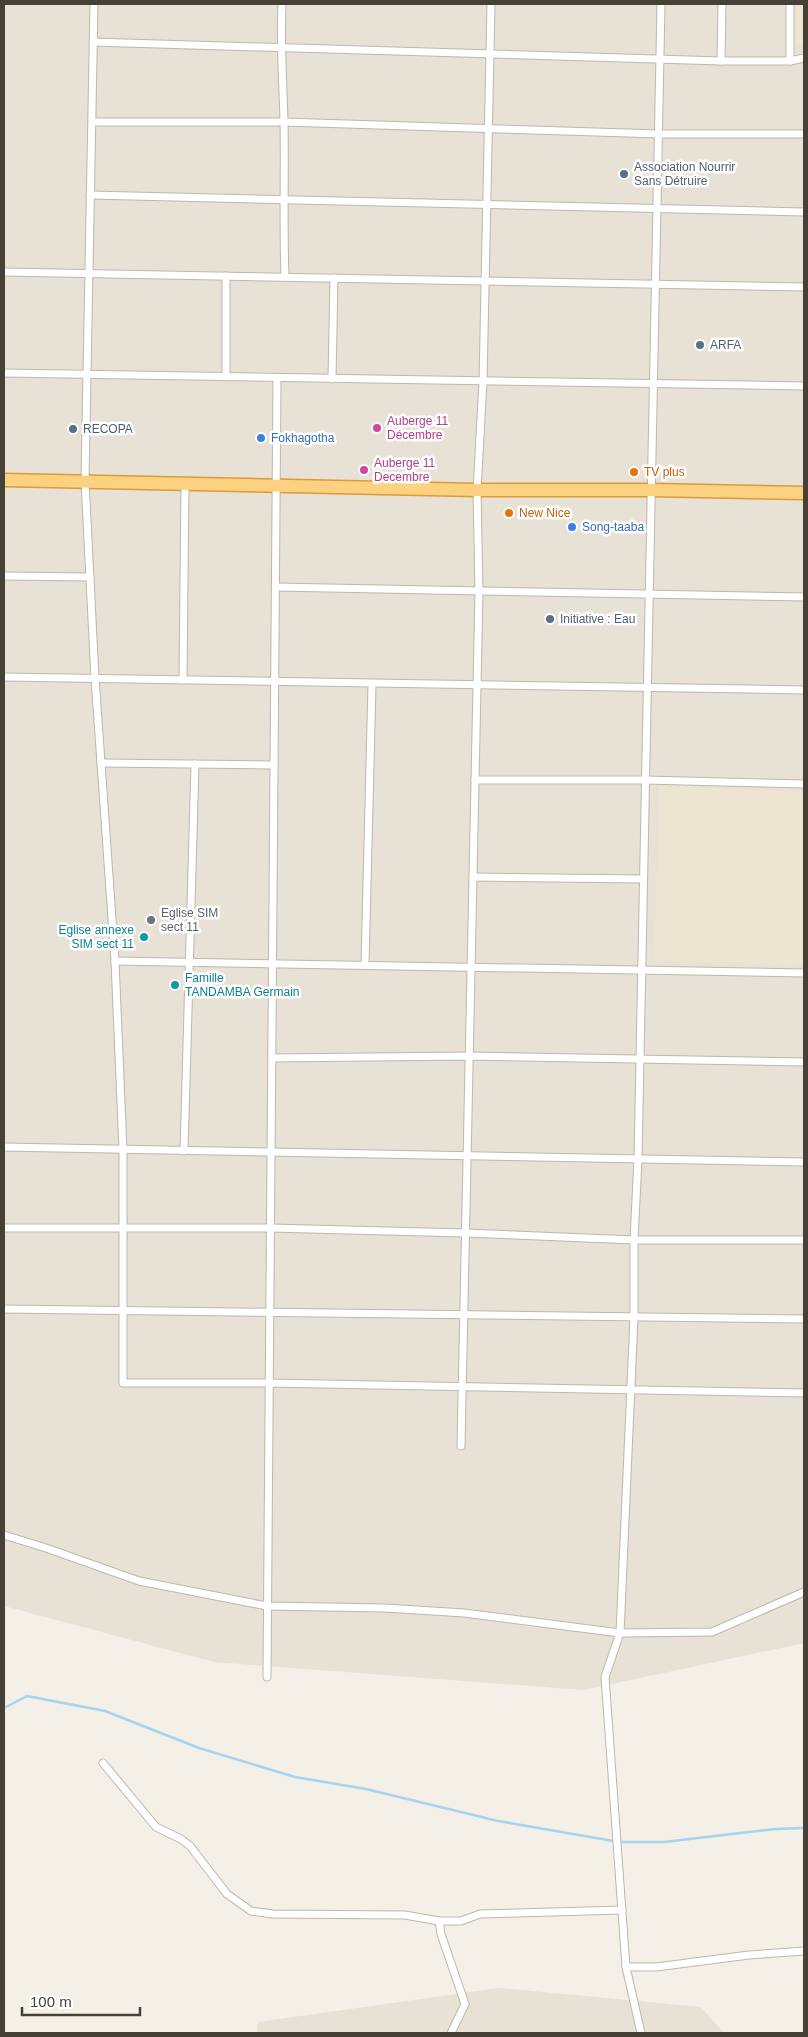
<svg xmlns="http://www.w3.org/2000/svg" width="808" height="2037" font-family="Arial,sans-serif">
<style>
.residential{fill:#e7e1d6}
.education{fill:#ede4d1}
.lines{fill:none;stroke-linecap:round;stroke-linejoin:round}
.stream{stroke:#a4d4f0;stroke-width:2.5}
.minor-casing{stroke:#bfb7aa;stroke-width:9}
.trunk-casing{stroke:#dc9a39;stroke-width:15}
.minor{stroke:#fff;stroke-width:7}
.trunk{stroke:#fcd180;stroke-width:12}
.service-dot{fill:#5c6f8a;stroke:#fff;stroke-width:2}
.hotel-dot{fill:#d1479c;stroke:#fff;stroke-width:2}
.shop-dot{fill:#3f7fe0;stroke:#fff;stroke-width:2}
.food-dot{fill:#e8710a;stroke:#fff;stroke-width:2}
.worship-dot{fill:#6b7280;stroke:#fff;stroke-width:2}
.culture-dot{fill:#0f9aa8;stroke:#fff;stroke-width:2}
.labels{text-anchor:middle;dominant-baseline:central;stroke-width:5;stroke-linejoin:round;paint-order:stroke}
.service-label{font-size:12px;fill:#4e5e75;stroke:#fff;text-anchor:start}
.hotel-label{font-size:12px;fill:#b23c85;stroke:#fff;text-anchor:start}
.shop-label{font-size:12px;fill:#366cbe;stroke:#fff;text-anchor:start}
.food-label{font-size:12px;fill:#c56008;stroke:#fff;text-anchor:start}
.worship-label{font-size:12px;fill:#5b616d;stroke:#fff;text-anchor:start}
.culture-label{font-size:12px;fill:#0d838f;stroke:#fff;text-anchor:end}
</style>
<rect width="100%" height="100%" fill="#f4efe7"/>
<g class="residential">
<polygon points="4,4 804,4 804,1643 584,1690 214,1662 4,1606"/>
<polygon points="499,1988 701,2007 724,2033 257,2033 258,2022"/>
</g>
<g class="education">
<polygon points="793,4 804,4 804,46 792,44"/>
<polygon points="659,786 804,792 804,965 654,961"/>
</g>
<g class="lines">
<polyline class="stream" points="4,1706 6,1707 27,1696 105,1711 199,1748 295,1777 366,1789 498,1821 619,1842 664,1842 775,1829 804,1828"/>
<defs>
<g id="minor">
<polyline points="94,4 85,481 95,678 115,961 123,1150 123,1383 269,1383 804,1393"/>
<path d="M282 4C280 43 283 82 284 121 285 173 283 225 285 277"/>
<polyline points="790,4 790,61"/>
<polyline points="93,42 721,61 790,61 804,58"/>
<polyline points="721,61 722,4"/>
<polyline points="93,122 284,122 659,134 804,134"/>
<polyline points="90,195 804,212"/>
<polyline points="4,272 804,287"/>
<polyline points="4,373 804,386"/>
<polyline points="226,377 226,276"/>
<polyline points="332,379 334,278"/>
<polyline points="4,576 90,577"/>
<polyline points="276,587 804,597"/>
<polyline points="4,677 804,690"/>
<polyline points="183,680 185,483"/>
<polyline points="101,763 274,765"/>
<polyline points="475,780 645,780 804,784"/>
<polyline points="473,877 643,879"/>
<polyline points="115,961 804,973"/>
<polyline points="365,965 372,684"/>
<polyline points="272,1058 469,1056 804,1062"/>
<polyline points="4,1147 804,1162"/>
<polyline points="184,1151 195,764"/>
<polyline points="4,1228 270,1228 465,1233 634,1240 804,1240"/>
<polyline points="4,1309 804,1319"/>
<polyline points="461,1446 479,592 477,490 483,382 491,4"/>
<polyline points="4,1535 46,1548 139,1581 267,1606 385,1608 464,1613 620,1633 712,1632 804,1592"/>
<polyline points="267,1677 277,379"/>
<polyline points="103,1763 156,1827 181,1839 190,1846 227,1894 251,1911 273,1914 405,1915 439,1921 461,1921 480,1914 622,1910"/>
<polyline points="439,1921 441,1934 465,2004 451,2033"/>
<polyline points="626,1967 656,1967 749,1955 804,1951"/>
<polyline points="641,2033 626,1967 605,1677 620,1633 634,1317 634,1240 638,1159 661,4"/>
</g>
<polyline id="trunk" points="4,480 477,490 651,490 804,493"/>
</defs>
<use href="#minor" class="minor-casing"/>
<use href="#trunk" class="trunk-casing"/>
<use href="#minor" class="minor"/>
<use href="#trunk" class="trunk"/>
</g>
<g class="service-dot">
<circle cx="624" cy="174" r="5"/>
<circle cx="700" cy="345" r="5"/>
<circle cx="73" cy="429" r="5"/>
<circle cx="550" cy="619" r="5"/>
</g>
<g class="hotel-dot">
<circle cx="377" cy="428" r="5"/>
<circle cx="364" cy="470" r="5"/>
</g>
<g class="shop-dot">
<circle cx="261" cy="438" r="5"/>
<circle cx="572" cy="527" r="5"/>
</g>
<g class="food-dot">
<circle cx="634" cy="472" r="5"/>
<circle cx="509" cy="513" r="5"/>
</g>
<circle class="worship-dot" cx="151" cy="920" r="5"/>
<g class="culture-dot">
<circle cx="144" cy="937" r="5"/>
<circle cx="175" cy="985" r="5"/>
</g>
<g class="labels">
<g class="service-label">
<text x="634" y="167">Association Nourrir<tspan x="634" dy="14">Sans Détruire</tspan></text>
<text x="710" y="345">ARFA</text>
<text x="83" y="429">RECOPA</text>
<text x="560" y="619">Initiative : Eau</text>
</g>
<g class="hotel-label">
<text x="387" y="421">Auberge 11<tspan x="387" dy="14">Décembre</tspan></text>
<text x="374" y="463">Auberge 11<tspan x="374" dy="14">Decembre</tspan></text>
</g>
<g class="shop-label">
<text x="271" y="438">Fokhagotha</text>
<text x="582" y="527">Song-taaba</text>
</g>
<g class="food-label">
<text x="644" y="472">TV plus</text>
<text x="519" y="513">New Nice</text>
</g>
<g class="worship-label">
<text x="161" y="913">Eglise SIM<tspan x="161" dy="14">sect 11</tspan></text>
</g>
<g class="culture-label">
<text x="134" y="930">Eglise annexe<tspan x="134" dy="14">SIM sect 11</tspan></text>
<text x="185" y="978" text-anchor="start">Famille<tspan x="185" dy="14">TANDAMBA Germain</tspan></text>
</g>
</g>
<rect width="808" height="2037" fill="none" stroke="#474036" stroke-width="10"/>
<path d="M22 2007v8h118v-8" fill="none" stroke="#474036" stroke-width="2.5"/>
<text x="30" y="2007" font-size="15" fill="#474036" stroke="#ffffff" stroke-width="4" paint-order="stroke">100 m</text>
</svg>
